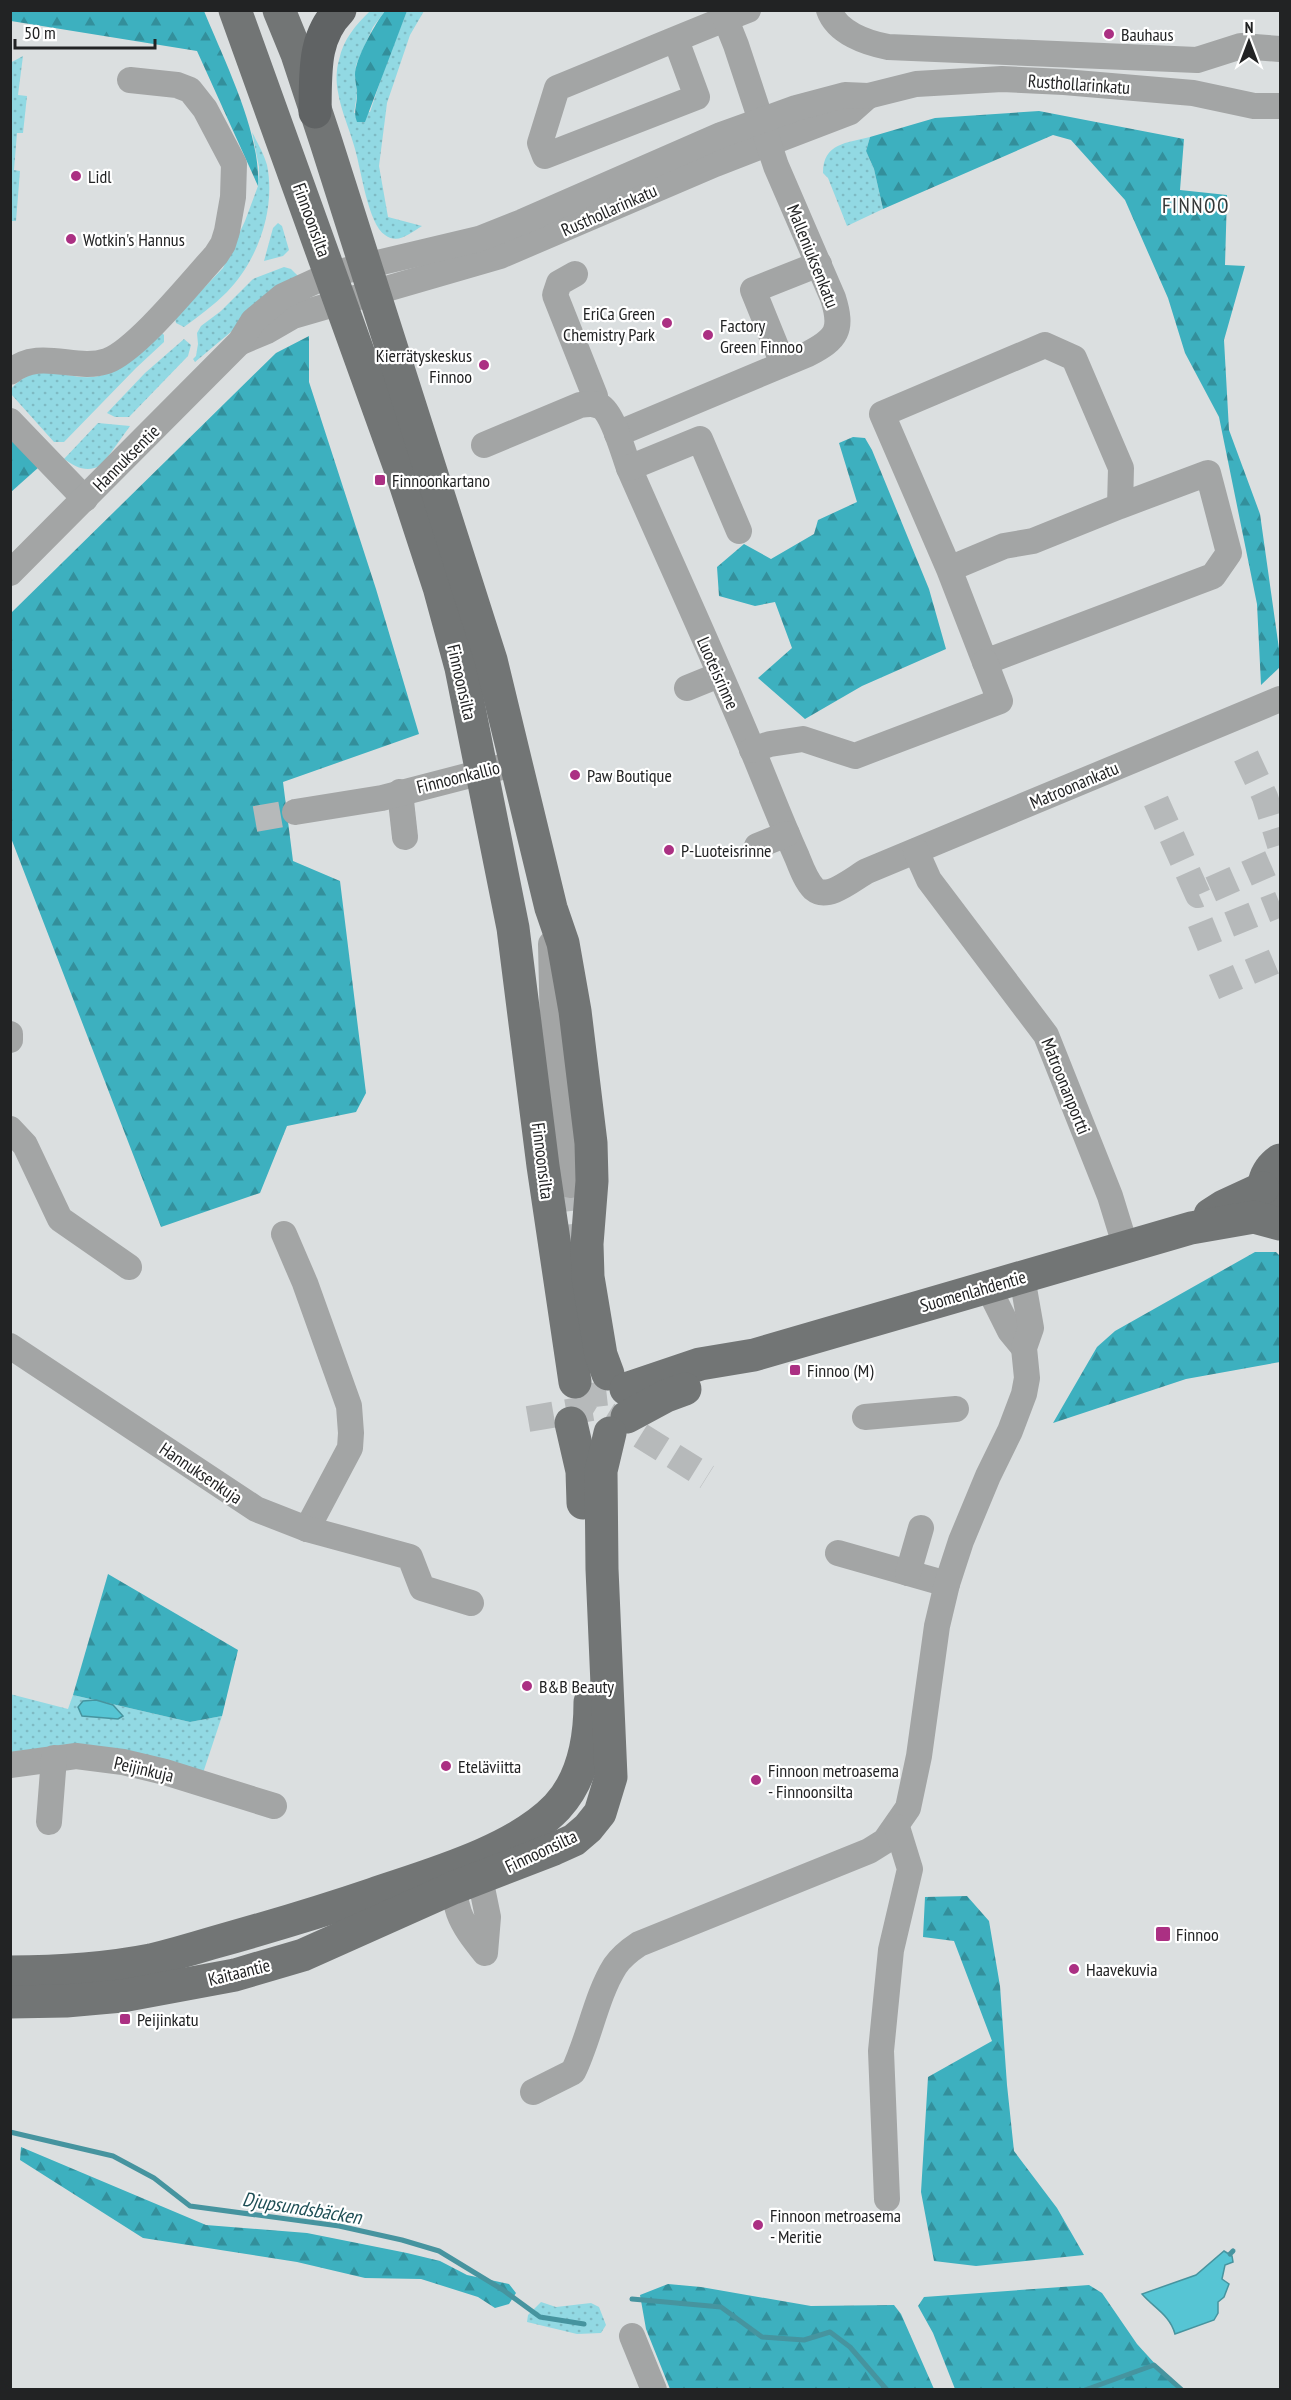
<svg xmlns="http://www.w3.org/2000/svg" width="1291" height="2400" font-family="'PT Sans Narrow',sans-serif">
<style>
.grass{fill:url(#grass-dots)}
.forest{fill:url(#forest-firs)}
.water{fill:#56c5d4;stroke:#46949f;stroke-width:1.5}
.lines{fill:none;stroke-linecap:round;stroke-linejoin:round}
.stream{stroke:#46949f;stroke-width:5}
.minor-tunnel{stroke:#b6b9ba;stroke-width:26;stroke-dasharray:26 13;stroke-linecap:butt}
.minor{stroke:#a3a5a5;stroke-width:26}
.major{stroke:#727575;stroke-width:33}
.highway{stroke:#606364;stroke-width:33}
.poi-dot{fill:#ab3083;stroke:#fff;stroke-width:2}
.labels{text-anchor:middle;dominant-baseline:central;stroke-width:4.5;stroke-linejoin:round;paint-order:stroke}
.poi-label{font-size:18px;fill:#222324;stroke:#fff;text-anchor:start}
.street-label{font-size:18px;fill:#222324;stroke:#fff}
.water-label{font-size:20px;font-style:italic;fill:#1f4f56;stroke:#fff}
.quarter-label{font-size:21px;letter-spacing:1.5px;fill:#353838;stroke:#fff}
</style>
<defs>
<pattern id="grass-dots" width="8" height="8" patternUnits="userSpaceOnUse" patternTransform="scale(1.5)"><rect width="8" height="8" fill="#92d9e3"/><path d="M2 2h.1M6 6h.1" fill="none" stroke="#7ebac3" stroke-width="1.8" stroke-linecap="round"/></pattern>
<pattern id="forest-firs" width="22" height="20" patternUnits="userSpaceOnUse" patternTransform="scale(1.5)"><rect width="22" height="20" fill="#3db0bf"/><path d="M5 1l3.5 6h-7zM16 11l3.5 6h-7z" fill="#338f9b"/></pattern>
</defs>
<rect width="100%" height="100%" fill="#dbdfe0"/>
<g class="grass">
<path d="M370 11H385L373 27 356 65 355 76 357 94 354 113 370 112 387 61 407 11H424L410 35 387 103 379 166 388 217 422 226C410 233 398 245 385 235 368 224 361 169 355 149 350 130 341 111 338 92 336 82 336 70 339 60 343 39 356 25 370 11Z"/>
<polygon points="23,56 18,95 27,96 23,133 17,133 14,170 20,171 16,221 10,221 10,63"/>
<path d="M252 132C257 142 264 154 267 165 276 209 258 260 227 292 214 305 199 316 184 327L176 323 175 318 223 268 245 221 258 186 259 167Z"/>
<path d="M870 137 866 151 874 169 883 209 847 226 828 178 823 173C823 143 847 143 870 137Z"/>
<polygon points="278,223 282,226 289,250 283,256 264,261 273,228"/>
<polygon points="284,267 291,269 298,276 195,362 193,359 196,356 198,344 197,333 201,326 221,311 253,279"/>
<path d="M161 332 164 335V342L136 368 64 442H54L11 394V389C42 354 70 387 106 374 127 367 145 346 161 332Z"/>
<polygon points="184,339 191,345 188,356 129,417 115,417 107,413 145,373"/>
<path d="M98 423 130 426 102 465C87 473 77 468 64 459Z"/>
<polygon points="10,1694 68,1709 73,1695 190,1722 222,1716 203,1773 11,1754"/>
<polygon points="541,2302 556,2307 591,2303 599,2307 606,2325 601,2333 577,2334 527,2322 528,2315"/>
</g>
<g class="forest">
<path d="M10 11H204C224 60 261 133 258 186L197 51 11 21Z"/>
<path d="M385 11H407L365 122H357C353 111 357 106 357 94 357 88 355 82 355 75 355 59 375 24 385 11Z"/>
<polygon points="1039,111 1184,139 1180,190 1227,195 1225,265 1245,266 1224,340 1229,430 1260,514 1280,656 1280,667 1261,685 1257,604 1219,417 1185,353 1168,298 1125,200 1071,140 1053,135 883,209 874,169 866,151 870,137 935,118"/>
<polygon points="309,336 309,382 376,589 419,734 283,782 293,861 340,881 366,1093 356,1112 287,1126 260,1193 161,1227 11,838 11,613 276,353"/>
<polygon points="10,436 39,467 11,492 10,492"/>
<polygon points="853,437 865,438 872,450 929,589 946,649 862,686 805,719 758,678 792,648 775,602 755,606 719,596 717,567 744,544 771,559 814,534 818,520 857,502 839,443"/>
<polygon points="1255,1252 1276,1252 1280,1256 1280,1362 1186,1379 1053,1423 1097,1347 1115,1331"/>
<polygon points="108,1574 238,1650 222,1716 190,1722 73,1695"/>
<polygon points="967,1896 989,1921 1000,1986 1007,2085 1014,2151 1057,2208 1084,2255 976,2266 934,2261 921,2192 928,2077 992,2041 954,1941 923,1937 925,1897"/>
<polygon points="21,2147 206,2225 307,2233 407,2253 440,2261 467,2275 509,2284 516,2293 509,2304 495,2308 478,2297 421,2279 365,2278 297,2262 143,2238 20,2160"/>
<polygon points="668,2284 701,2287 811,2306 894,2305 901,2314 934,2389 670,2389 646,2329 640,2295"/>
<polygon points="1089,2285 1102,2293 1137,2344 1178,2389 955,2389 933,2333 918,2306 924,2297"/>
</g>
<g class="water">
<polygon points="96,1700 113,1705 123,1716 118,1719 82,1716 78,1707 83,1701"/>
<path d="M1224 2251 1232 2256 1233 2262 1225 2265 1222 2279 1229 2284 1224 2297 1218 2302V2313L1214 2320 1175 2334C1170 2315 1154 2308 1142 2294L1196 2275Z"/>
</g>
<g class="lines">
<g class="stream">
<polyline points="10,2132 113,2156 154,2178 190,2206 339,2226 402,2240 439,2251 503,2290 540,2317 584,2324"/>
<polyline points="1230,2254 1233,2251"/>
<polyline points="632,2299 721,2307 762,2337 804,2340 830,2332 850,2347 887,2390"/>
<polyline points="1085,2390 1154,2365 1182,2390"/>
</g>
<g class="minor-tunnel">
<polyline points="1246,756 1265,797 1280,845"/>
<polyline points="1156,801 1198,895 1280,859"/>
<polyline points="255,819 295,812"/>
<polyline points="1193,939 1280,904"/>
<polyline points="1214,987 1280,959"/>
<polyline points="570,1185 577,1245"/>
<polyline points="588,1344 595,1407 707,1477"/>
<polyline points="528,1419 592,1408"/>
</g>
<g class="minor">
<path d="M829 10C837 33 867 43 888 47L1197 60 1241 46 1280 49"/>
<path d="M676 40 697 97 545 156 540 143 557 88C621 62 684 35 748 10"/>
<polyline points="575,274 559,283 555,295 595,396 596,405"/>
<polyline points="241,342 267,331 293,316 500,256 715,164 850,112 868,96"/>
<polyline points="783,364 753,290 819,264"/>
<path d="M10 372C40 347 75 372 107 361 137 350 192 281 216 255L223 244 227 231 233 197 234 164 205 109 190 90 177 85 130 80"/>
<polyline points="10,421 85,499"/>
<path d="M617 434 808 354C837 339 843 330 833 298L776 166 736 45 722 10"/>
<path d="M484 445 580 405C586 404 594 403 600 406 613 413 624 455 629 468 671 564 715 659 755 756 769 790 782 824 797 857 801 867 806 881 814 889 828 901 854 878 867 871L1280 699"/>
<polyline points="629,468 700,439 739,531"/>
<polyline points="949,569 1004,546 1033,541 1120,506 1121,468 1074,358 1045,345 882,414 949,569 985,662 1213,576 1229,553 1208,473 1120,506"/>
<polyline points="10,573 240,342 253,321 283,296 331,274 479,239 522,222 721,135 796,108 845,95 868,96 916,84 1002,79 1064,82 1193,93 1254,106 1280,106"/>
<polyline points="687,688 719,675"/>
<polyline points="752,750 770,744 803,739 855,756 1000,701 985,662"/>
<polyline points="400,792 405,837"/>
<polyline points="295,812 382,798 517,763"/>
<polyline points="757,846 787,834"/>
<polyline points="916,851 929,880 1046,1035 1110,1196 1126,1248"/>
<polyline points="551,944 553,1031 570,1185"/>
<polyline points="10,1034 10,1040"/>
<polyline points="10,1129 25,1145 60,1219 129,1267"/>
<polyline points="284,1234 305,1283 349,1406 351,1433 350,1448 307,1529"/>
<polyline points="988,1287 1010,1331 1024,1348"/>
<polyline points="10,1346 256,1509 307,1529 410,1557 422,1588 471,1603"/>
<polyline points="865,1417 956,1409"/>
<polyline points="838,1553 947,1584"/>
<polyline points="908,1573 921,1528"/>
<polyline points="10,1765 76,1756 123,1762 165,1772 274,1806"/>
<polyline points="49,1822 54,1758"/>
<path d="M457 1865 480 1878 488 1917 485 1953C460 1922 450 1906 457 1865Z"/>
<path d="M533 2092 573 2072C589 2040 596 1996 615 1966 621 1957 630 1950 639 1944L869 1851 885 1841 908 1808 919 1756 937 1626 947 1584 961 1541 988 1476 1010 1431 1024 1394 1027 1378 1024 1348 1031 1328 1022 1277"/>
<polyline points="887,2199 881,2051 891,1950 910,1869 897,1827"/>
<polyline points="632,2336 654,2390"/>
</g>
<g class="major">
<polyline points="235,10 401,471 439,587 461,668 513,928 543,1166 575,1382"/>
<polyline points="279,10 297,54 326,142 491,660 551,908 563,943 575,1011 591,1143 592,1181 587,1244 588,1277 601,1355 608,1374"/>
<path d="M1267 1208C1260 1190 1263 1172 1280 1160"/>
<polyline points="1210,1215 1224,1206 1263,1188"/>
<polyline points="626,1389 700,1364 754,1355 1191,1228 1254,1217 1280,1224"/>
<polyline points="627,1417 666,1396 685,1389"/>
<polyline points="571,1423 582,1471 583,1503"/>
<path d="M10 1972C57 1972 105 1969 151 1960 171 1955 192 1949 212 1943 266 1928 320 1912 373 1894 429 1875 515 1851 557 1807 583 1779 590 1739 590 1702"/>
<polyline points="10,2002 66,2001 122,1996 235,1975 303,1955 453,1888 554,1849 574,1840 588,1828 600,1813 611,1777 602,1569 601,1471 610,1433"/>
</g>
<path class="highway" d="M315 112C316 75 312 38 340 10"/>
</g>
<g class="poi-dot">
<circle cx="1109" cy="34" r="6"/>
<circle cx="76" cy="176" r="6"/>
<circle cx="71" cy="239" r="6"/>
<circle cx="667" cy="323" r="6"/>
<circle cx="708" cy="335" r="6"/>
<circle cx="484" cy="365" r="6"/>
<rect x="374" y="474" width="12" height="12" rx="3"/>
<circle cx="575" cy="775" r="6"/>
<circle cx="669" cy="850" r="6"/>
<rect x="789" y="1364" width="12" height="12" rx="3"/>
<circle cx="527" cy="1686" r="6"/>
<circle cx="446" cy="1766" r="6"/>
<circle cx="756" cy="1780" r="6"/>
<rect x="1155" y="1926" width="16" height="16" rx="3"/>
<circle cx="1074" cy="1969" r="6"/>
<rect x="119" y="2013" width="12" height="12" rx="3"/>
<circle cx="758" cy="2225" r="6"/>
</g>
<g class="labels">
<g class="poi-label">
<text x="1121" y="34">Bauhaus</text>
<text x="88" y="176">Lidl</text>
<text x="83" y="239">Wotkin's Hannus</text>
<text x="655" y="313" text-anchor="end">EriCa Green<tspan x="655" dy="21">Chemistry Park</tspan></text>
<text x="720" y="325">Factory<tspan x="720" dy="21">Green Finnoo</tspan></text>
<text x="472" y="355" text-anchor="end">Kierrätyskeskus<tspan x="472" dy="21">Finnoo</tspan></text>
<text x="392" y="480">Finnoonkartano</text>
<text x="587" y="775">Paw Boutique</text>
<text x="681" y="850">P-Luoteisrinne</text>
<text x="807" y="1370">Finnoo (M)</text>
<text x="539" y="1686">B&amp;B Beauty</text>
<text x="458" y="1766">Eteläviitta</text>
<text x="768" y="1770">Finnoon metroasema<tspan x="768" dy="21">- Finnoonsilta</tspan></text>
<text x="1176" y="1934">Finnoo</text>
<text x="1086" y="1969">Haavekuvia</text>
<text x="137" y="2019">Peijinkatu</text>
<text x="770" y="2215">Finnoon metroasema<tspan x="770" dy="21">- Meritie</tspan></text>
</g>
<g class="street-label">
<text transform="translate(1079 84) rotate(4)">Rusthollarinkatu</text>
<text transform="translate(609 210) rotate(-24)">Rusthollarinkatu</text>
<text transform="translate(312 220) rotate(70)">Finnoonsilta</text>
<text transform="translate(813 256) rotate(68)">Malleniuksenkatu</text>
<text transform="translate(126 458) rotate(-45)">Hannuksentie</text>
<text transform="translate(718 673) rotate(66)">Luoteisrinne</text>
<text transform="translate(462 682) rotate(77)">Finnoonsilta</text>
<text transform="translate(458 777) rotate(-14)">Finnoonkallio</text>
<text transform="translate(1074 785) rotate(-23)">Matroonankatu</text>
<text transform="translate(1066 1086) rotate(68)">Matroonanportti</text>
<text transform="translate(543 1161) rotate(83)">Finnoonsilta</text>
<text transform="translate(973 1291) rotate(-16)">Suomenlahdentie</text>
<text transform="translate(201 1473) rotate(34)">Hannuksenkuja</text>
<text transform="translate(144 1769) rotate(13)">Peijinkuja</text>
<text transform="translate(541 1851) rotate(-25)">Finnoonsilta</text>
<text transform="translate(239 1972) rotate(-14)">Kaitaantie</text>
</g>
<g class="water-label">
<text transform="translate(302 2208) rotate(9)">Djupsundsbäcken</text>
</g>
<g class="quarter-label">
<text x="1196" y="205">FINNOO</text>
</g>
</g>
<rect width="1291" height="2400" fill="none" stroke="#222324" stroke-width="24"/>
<g transform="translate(1249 42)" stroke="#ffffff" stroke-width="4.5" paint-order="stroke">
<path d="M0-4.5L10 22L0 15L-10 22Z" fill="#222324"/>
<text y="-9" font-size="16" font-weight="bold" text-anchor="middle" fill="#222324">N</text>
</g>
<path d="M15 39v9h140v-9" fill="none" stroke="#222324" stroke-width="3"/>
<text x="24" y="39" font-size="18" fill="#222324" stroke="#ffffff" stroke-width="4.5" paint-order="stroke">50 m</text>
</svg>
